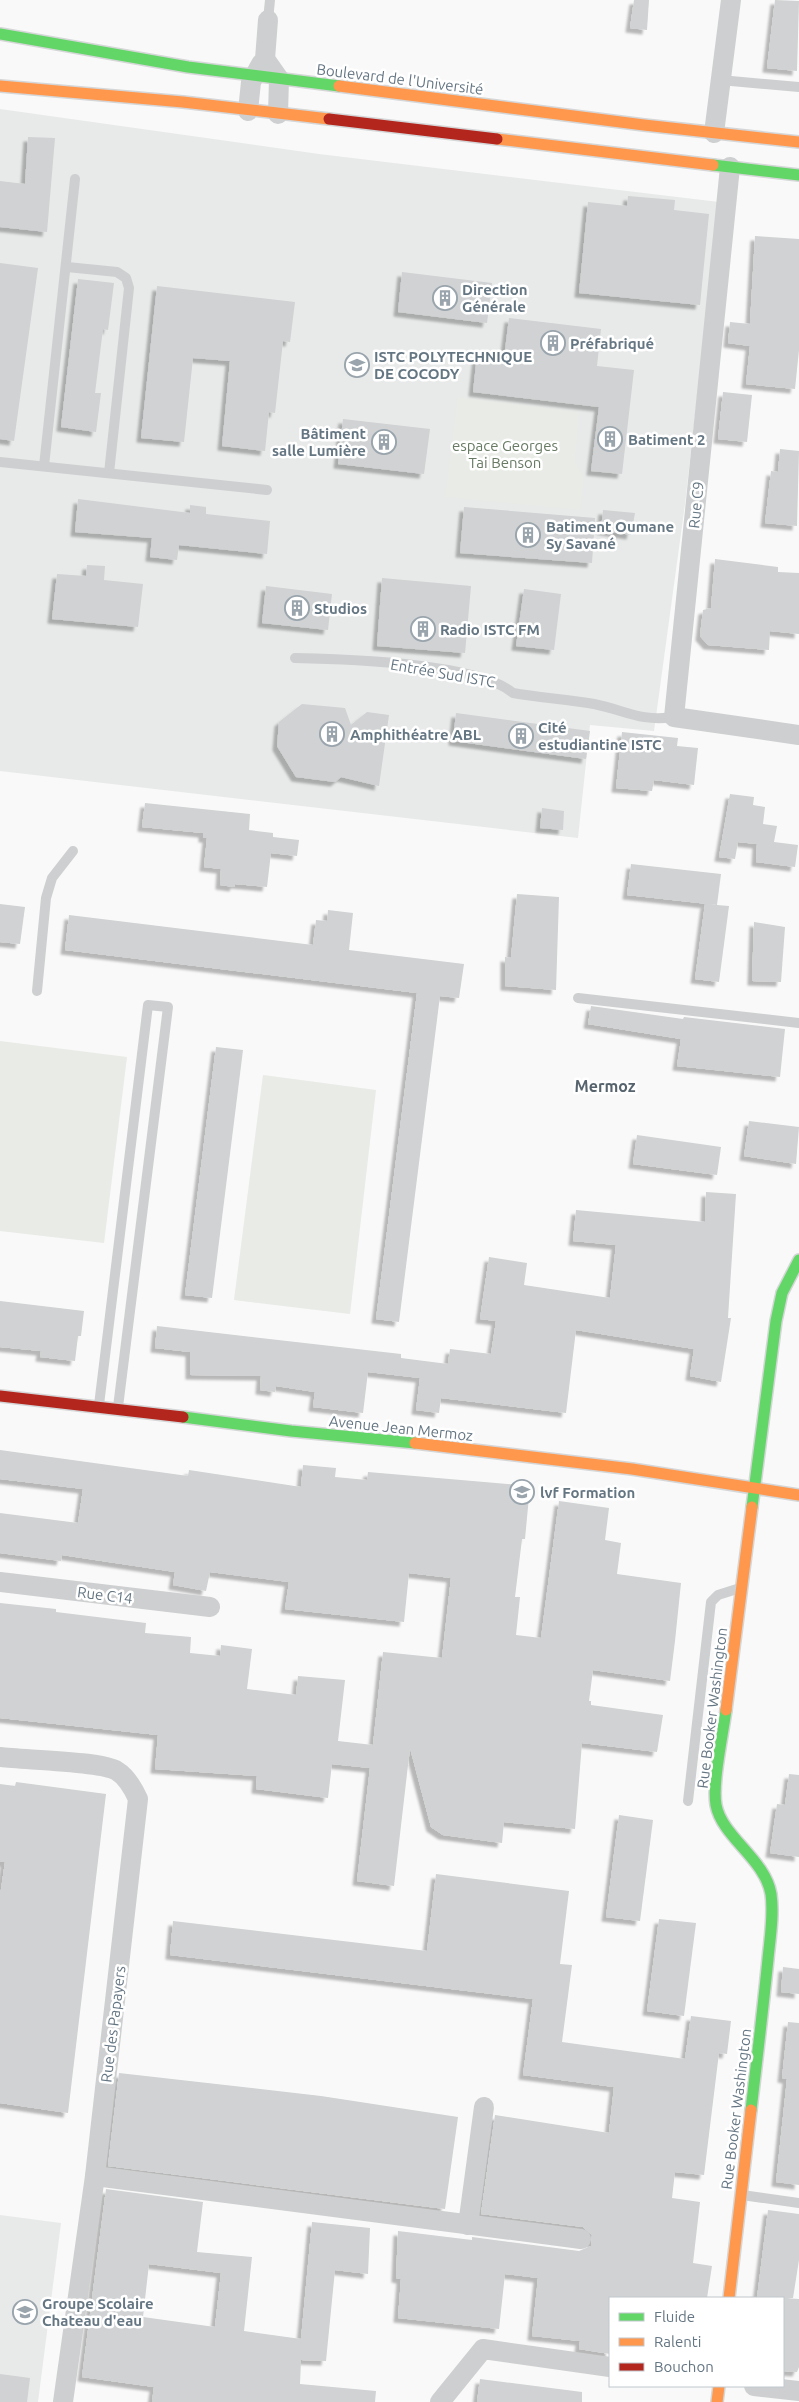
<svg xmlns="http://www.w3.org/2000/svg" width="799" height="2402" font-family="Ubuntu,sans-serif">
<style>
.built{fill:#e8e9e9}
.green{fill:#e8ebe6}
.building{fill:#d0d2d3;fill-rule:evenodd;filter:url(#shadow)}
.lines{fill:none;stroke-linecap:round;stroke-linejoin:round}
.fast-casing{stroke:#d5d6d7;stroke-width:14}
.slow-casing{stroke:#d5d6d7;stroke-width:14}
.jam-casing{stroke:#d5d6d7;stroke-width:14}
.lane{stroke:#cecfd0;stroke-width:10}
.street{stroke:#cecfd0;stroke-width:20}
.fast{stroke:#63d668;stroke-width:11}
.slow{stroke:#ff974d;stroke-width:11}
.jam{stroke:#b3261e;stroke-width:11}
.labels{text-anchor:middle;dominant-baseline:central;stroke-width:5;stroke-linejoin:round;paint-order:stroke}
.street-label{font-size:15px;fill:#657683;stroke:#fff}
.poi-label{font-size:15px;font-weight:bold;fill:#657683;stroke:#fff;text-anchor:start}
.park-label{font-size:15px;fill:#687a64;stroke:#fff}
.neighbourhood-label{font-size:16px;font-weight:bold;fill:#57646e;stroke:#fff}
</style>
<defs>
<filter id="shadow"><feDropShadow dx="-4.5" dy="4.5" stdDeviation="1" flood-color="#0004"/></filter>
</defs>
<rect width="100%" height="100%" fill="#f9f9f9"/>
<g class="built">
<polygon points="0,109 319,154 719,202 685,504 654,731 590,725 578,838 0,771"/>
<polygon points="0,2215 61,2223 38,2402 0,2402"/>
</g>
<g class="green">
<polygon points="458,397 579,412 575,462 584,478 580,510 445,497"/>
<polygon points="0,1041 127,1057 104,1243 0,1231"/>
<polygon points="263,1075 376,1090 350,1314 234,1300"/>
</g>
<g class="building">
<polygon points="634,0 649,0 647,30 630,28"/>
<polygon points="775,0 799,1 797,71 767,68"/>
<polygon points="28,137 55,138 47,232 0,227 0,181 25,184"/>
<polygon points="628,196 675,200 674,210 709,214 700,305 579,293 588,202 627,206"/>
<polygon points="755,236 799,239 799,350 795,389 746,384 750,346 728,343 730,322 750,324"/>
<polygon points="0,263 38,268 14,441 0,439"/>
<polygon points="402,272 492,283 487,323 398,312"/>
<polygon points="78,279 114,283 108,330 103,329 95,393 101,393 96,432 61,427"/>
<polygon points="157,286 295,302 290,342 283,341 275,413 269,412 265,451 222,446 230,361 193,358 184,442 141,438"/>
<polygon points="509,318 601,329 597,366 634,370 622,474 591,471 599,407 473,392 477,355 504,358"/>
<polygon points="723,392 752,395 747,442 718,439"/>
<polygon points="343,419 430,429 424,474 338,464"/>
<polygon points="780,449 799,451 797,526 765,523 771,471 778,472"/>
<polygon points="78,499 190,513 190,505 206,507 206,514 270,521 267,554 179,545 177,560 150,557 152,538 75,532"/>
<polygon points="464,507 595,518 592,563 460,553"/>
<polygon points="603,510 635,513 631,535 601,530"/>
<polygon points="715,559 778,567 778,572 799,573 799,634 770,631 769,650 708,645 700,636 703,610 711,608"/>
<polygon points="87,565 105,566 104,580 143,584 138,627 52,619 57,574 86,576"/>
<polygon points="382,578 471,586 465,653 377,646"/>
<polygon points="266,586 332,594 328,630 262,623"/>
<polygon points="524,589 561,594 554,650 516,646"/>
<polygon points="302,704 345,708 351,725 367,712 389,715 379,786 341,777 335,782 296,777 277,746 279,722"/>
<polygon points="456,713 590,731 586,759 453,741"/>
<polygon points="622,732 678,738 677,746 698,748 694,785 654,780 652,791 616,788"/>
<polygon points="730,794 754,797 753,805 765,807 763,824 777,826 774,842 798,845 795,867 756,862 757,844 738,842 735,859 719,857"/>
<polygon points="145,803 250,814 249,830 273,833 273,837 299,840 297,856 271,853 267,887 235,884 234,887 220,885 221,869 204,867 207,838 203,838 203,833 142,827"/>
<polygon points="542,808 564,811 563,830 540,828"/>
<polygon points="631,864 721,874 717,905 627,895"/>
<polygon points="517,894 559,897 556,990 505,986 505,957 511,958"/>
<polygon points="0,904 25,907 20,944 0,942"/>
<polygon points="705,904 729,906 719,982 695,979"/>
<polygon points="328,910 353,913 349,950 464,964 459,998 440,996 399,1322 376,1319 417,993 65,950 69,915 313,945 316,920 327,921"/>
<polygon points="754,922 785,927 781,982 752,981"/>
<polygon points="591,1006 683,1019 684,1017 785,1029 780,1077 677,1066 681,1039 588,1024"/>
<polygon points="216,1047 243,1050 212,1298 185,1295"/>
<polygon points="749,1121 799,1127 796,1164 744,1156"/>
<polygon points="637,1135 721,1147 717,1175 633,1164"/>
<polygon points="706,1192 736,1194 728,1318 731,1318 721,1382 690,1376 694,1349 576,1330 566,1413 441,1398 439,1413 416,1410 420,1378 368,1372 363,1413 313,1407 315,1392 276,1386 275,1392 260,1390 261,1376 190,1375 190,1352 155,1348 157,1326 401,1354 401,1358 448,1364 450,1349 491,1354 496,1321 480,1319 489,1257 527,1263 524,1285 610,1298 616,1245 573,1241 576,1210 705,1222"/>
<polygon points="0,1301 84,1311 81,1336 78,1336 75,1361 40,1357 41,1351 0,1347"/>
<polygon points="0,1450 188,1476 189,1470 301,1487 303,1465 336,1468 335,1477 367,1480 368,1472 530,1486 525,1539 522,1539 515,1597 520,1597 516,1635 541,1638 559,1501 609,1508 605,1540 621,1543 617,1574 681,1583 675,1641 670,1681 593,1670 589,1701 591,1701 591,1705 663,1715 657,1752 582,1743 575,1829 504,1822 502,1843 443,1835 431,1827 410,1748 394,1886 357,1881 370,1768 332,1764 328,1798 256,1789 257,1776 155,1769 158,1735 0,1718 0,1603 56,1609 56,1612 146,1623 145,1633 191,1637 190,1653 220,1656 221,1645 252,1649 247,1689 296,1695 298,1676 345,1680 338,1741 373,1745 383,1652 442,1658 451,1578 409,1573 404,1622 285,1609 289,1582 210,1572 206,1591 173,1585 175,1572 62,1555 61,1561 0,1553 0,1513 78,1523 83,1489 0,1479"/>
<polygon points="789,1774 799,1775 799,1857 770,1853 777,1804 785,1805"/>
<polygon points="16,1782 106,1794 68,2113 0,2103 0,1896 5,1862 0,1862 0,1784 15,1786"/>
<polygon points="619,1815 653,1820 640,1921 606,1917"/>
<polygon points="436,1874 569,1891 560,1964 572,1965 562,2042 685,2059 691,2016 731,2021 727,2054 719,2053 704,2175 675,2172 672,2198 700,2202 693,2263 712,2266 707,2298 610,2298 610,2354 579,2349 580,2341 532,2336 538,2278 505,2274 499,2329 398,2318 401,2279 396,2278 398,2231 472,2240 472,2237 579,2251 591,2246 592,2235 583,2227 481,2214 495,2115 609,2133 614,2087 523,2075 533,1999 170,1955 173,1921 427,1951"/>
<polygon points="659,1919 696,1923 684,2016 647,2011"/>
<polygon points="783,1967 799,1969 799,1994 781,1992"/>
<polygon points="788,2022 799,2023 799,2185 776,2182 787,2079 782,2078"/>
<polygon points="119,2073 321,2096 458,2117 445,2209 108,2166"/>
<path d="M106 2189 203 2202 197 2252 252 2257 244 2331 301 2339 312 2222 370 2228 368 2274 335 2270 326 2361 301 2360 300 2384 376 2391 375 2402H152L154 2387 82 2377ZM149 2264 221 2273 215 2327 143 2317Z"/>
<polygon points="768,2210 799,2214 799,2260 793,2298 783,2298 799,2299 799,2367 797,2372 783,2371 783,2298 757,2298"/>
<polygon points="0,2374 30,2378 27,2402 0,2402"/>
<polygon points="480,2379 582,2392 582,2402 477,2402"/>
</g>
<g class="lines">
<defs>
<g id="fast">
<polyline points="0,34 188,67 339,86"/>
<polyline points="713,165 799,175"/>
<polyline points="183,1417 291,1431 415,1443"/>
<polyline points="752,1507 776,1321 782,1293 799,1260"/>
<path d="M726 1710C723 1734 712 1783 716 1805 722 1837 765 1859 771 1894 774 1915 770 1938 768 1959 763 2009 757 2059 751 2110"/>
</g>
<g id="slow">
<polyline points="0,86 183,102 329,119"/>
<polyline points="339,86 644,125 799,142"/>
<polyline points="497,139 713,165"/>
<polyline points="415,1443 632,1469 799,1495"/>
<polyline points="726,1710 752,1507"/>
<polyline points="729,2298 751,2110"/>
<polyline points="717,2402 719,2386"/>
</g>
<g id="jam">
<polyline points="329,119 497,139"/>
<polyline points="0,1396 183,1417"/>
</g>
</defs>
<use href="#fast" class="fast-casing"/>
<use href="#slow" class="slow-casing"/>
<use href="#jam" class="jam-casing"/>
<g class="lane">
<polyline points="268,20 270,0"/>
<polyline points="720,80 799,87"/>
<polyline points="67,267 117,272 126,278 129,288 109,473"/>
<polyline points="0,462 267,490"/>
<polyline points="44,466 75,179"/>
<path d="M295 658C344 659 478 663 513 693 540 698 568 699 594 704 625 710 640 722 674 717"/>
<polyline points="37,991 46,898 52,878 73,851"/>
<polyline points="578,998 799,1023"/>
<polyline points="99,1405 148,1005 168,1007 118,1407"/>
<polyline points="688,1801 711,1602 718,1595 740,1588"/>
<polyline points="742,2195 799,2203"/>
</g>
<g class="street">
<polyline points="268,20 265,59 279,79 278,114"/>
<polyline points="248,111 251,82 261,64"/>
<polyline points="714,133 731,0"/>
<polyline points="730,167 674,717 799,735"/>
<polyline points="0,1582 210,1607"/>
<path d="M0 1757C23 1760 102 1761 117 1771 127 1777 133 1788 138 1799L95 2176 63 2402"/>
<polyline points="95,2176 581,2239"/>
<polyline points="468,2225 484,2107"/>
<polyline points="754,2386 799,2391"/>
<polyline points="440,2402 483,2349 610,2367"/>
</g>
<use href="#fast" class="fast"/>
<use href="#slow" class="slow"/>
<use href="#jam" class="jam"/>
</g>
<defs>
<symbol id="building-ring" viewBox="-11 -11 22 22"><circle r="9.5" fill="#fff" stroke="#99a4ac" stroke-width="1.5"/><path d="M-4-6H4V6H1V3H-1V6H-4ZM-2.5-4.3h1.7v1.8h-1.7ZM.8-4.3h1.7v1.8H.8ZM-2.5-1h1.7V.8h-1.7ZM.8-1h1.7V.8H.8Z" fill="#99a4ac"/></symbol>
<symbol id="university-ring" viewBox="-11 -11 22 22"><circle r="9.5" fill="#fff" stroke="#99a4ac" stroke-width="1.5"/><path d="M0-5L7-2L0 1L-7-2ZM-4 1L0 2.5L4 1V4Q0 6-4 4Z" fill="#99a4ac"/></symbol>
<symbol id="school-ring" viewBox="-11 -11 22 22"><circle r="9.5" fill="#fff" stroke="#99a4ac" stroke-width="1.5"/><path d="M0-5L7-2L0 1L-7-2ZM-4 1L0 2.5L4 1V4Q0 6-4 4Z" fill="#99a4ac"/></symbol>
</defs>
<g fill-rule="evenodd">
<use href="#building-ring" x="431" y="284" width="28" height="28"/>
<use href="#building-ring" x="539" y="329" width="28" height="28"/>
<use href="#university-ring" x="343" y="351" width="28" height="28"/>
<use href="#building-ring" x="596" y="425" width="28" height="28"/>
<use href="#building-ring" x="370" y="428" width="28" height="28"/>
<use href="#building-ring" x="514" y="521" width="28" height="28"/>
<use href="#building-ring" x="283" y="594" width="28" height="28"/>
<use href="#building-ring" x="409" y="615" width="28" height="28"/>
<use href="#building-ring" x="318" y="720" width="28" height="28"/>
<use href="#building-ring" x="507" y="722" width="28" height="28"/>
<use href="#school-ring" x="508" y="1478" width="28" height="28"/>
<use href="#school-ring" x="11" y="2298" width="28" height="28"/>
</g>
<g class="labels">
<g class="street-label">
<text transform="translate(400 79) rotate(7)">Boulevard de l'Université</text>
<text transform="translate(696 505) rotate(-84)">Rue C9</text>
<text transform="translate(443 673) rotate(10)">Entrée Sud ISTC</text>
<text transform="translate(401 1428) rotate(6)">Avenue Jean Mermoz</text>
<text transform="translate(105 1595) rotate(7)">Rue C14</text>
<text transform="translate(712 1708) rotate(-83)">Rue Booker Washington</text>
<text transform="translate(113 2024) rotate(-83)">Rue des Papayers</text>
<text transform="translate(736 2109) rotate(-83)">Rue Booker Washington</text>
</g>
<g class="poi-label">
<text x="462" y="289">Direction<tspan x="462" dy="17">Générale</tspan></text>
<text x="570" y="343">Préfabriqué</text>
<text x="374" y="356">ISTC POLYTECHNIQUE<tspan x="374" dy="17">DE COCODY</tspan></text>
<text x="366" y="433" text-anchor="end">Bâtiment<tspan x="366" dy="17">salle Lumière</tspan></text>
<text x="628" y="439">Batiment 2</text>
<text x="546" y="526">Batiment Oumane<tspan x="546" dy="17">Sy Savané</tspan></text>
<text x="314" y="608">Studios</text>
<text x="440" y="629">Radio ISTC FM</text>
<text x="538" y="727">Cité<tspan x="538" dy="17">estudiantine ISTC</tspan></text>
<text x="350" y="734">Amphithéatre ABL</text>
<text x="540" y="1492">lvf Formation</text>
<text x="42" y="2303">Groupe Scolaire<tspan x="42" dy="17">Chateau d'eau</tspan></text>
</g>
<g class="park-label">
<text x="505" y="445">espace Georges<tspan x="505" dy="17">Tai Benson</tspan></text>
</g>
<g class="neighbourhood-label">
<text x="605" y="1086">Mermoz</text>
</g>
</g>
<rect x="609" y="2297" width="175" height="90" fill="#ffffff" stroke="#c1c8cd"/>
<rect x="619" y="2313" width="25" height="8" fill="#63d668" stroke="#c1c8cd"/>
<text x="654" y="2322" font-size="15" fill="#657683">Fluide</text>
<rect x="619" y="2338" width="25" height="8" fill="#ff974d" stroke="#c1c8cd"/>
<text x="654" y="2347" font-size="15" fill="#657683">Ralenti</text>
<rect x="619" y="2363" width="25" height="8" fill="#b3261e" stroke="#c1c8cd"/>
<text x="654" y="2372" font-size="15" fill="#657683">Bouchon</text>
</svg>
